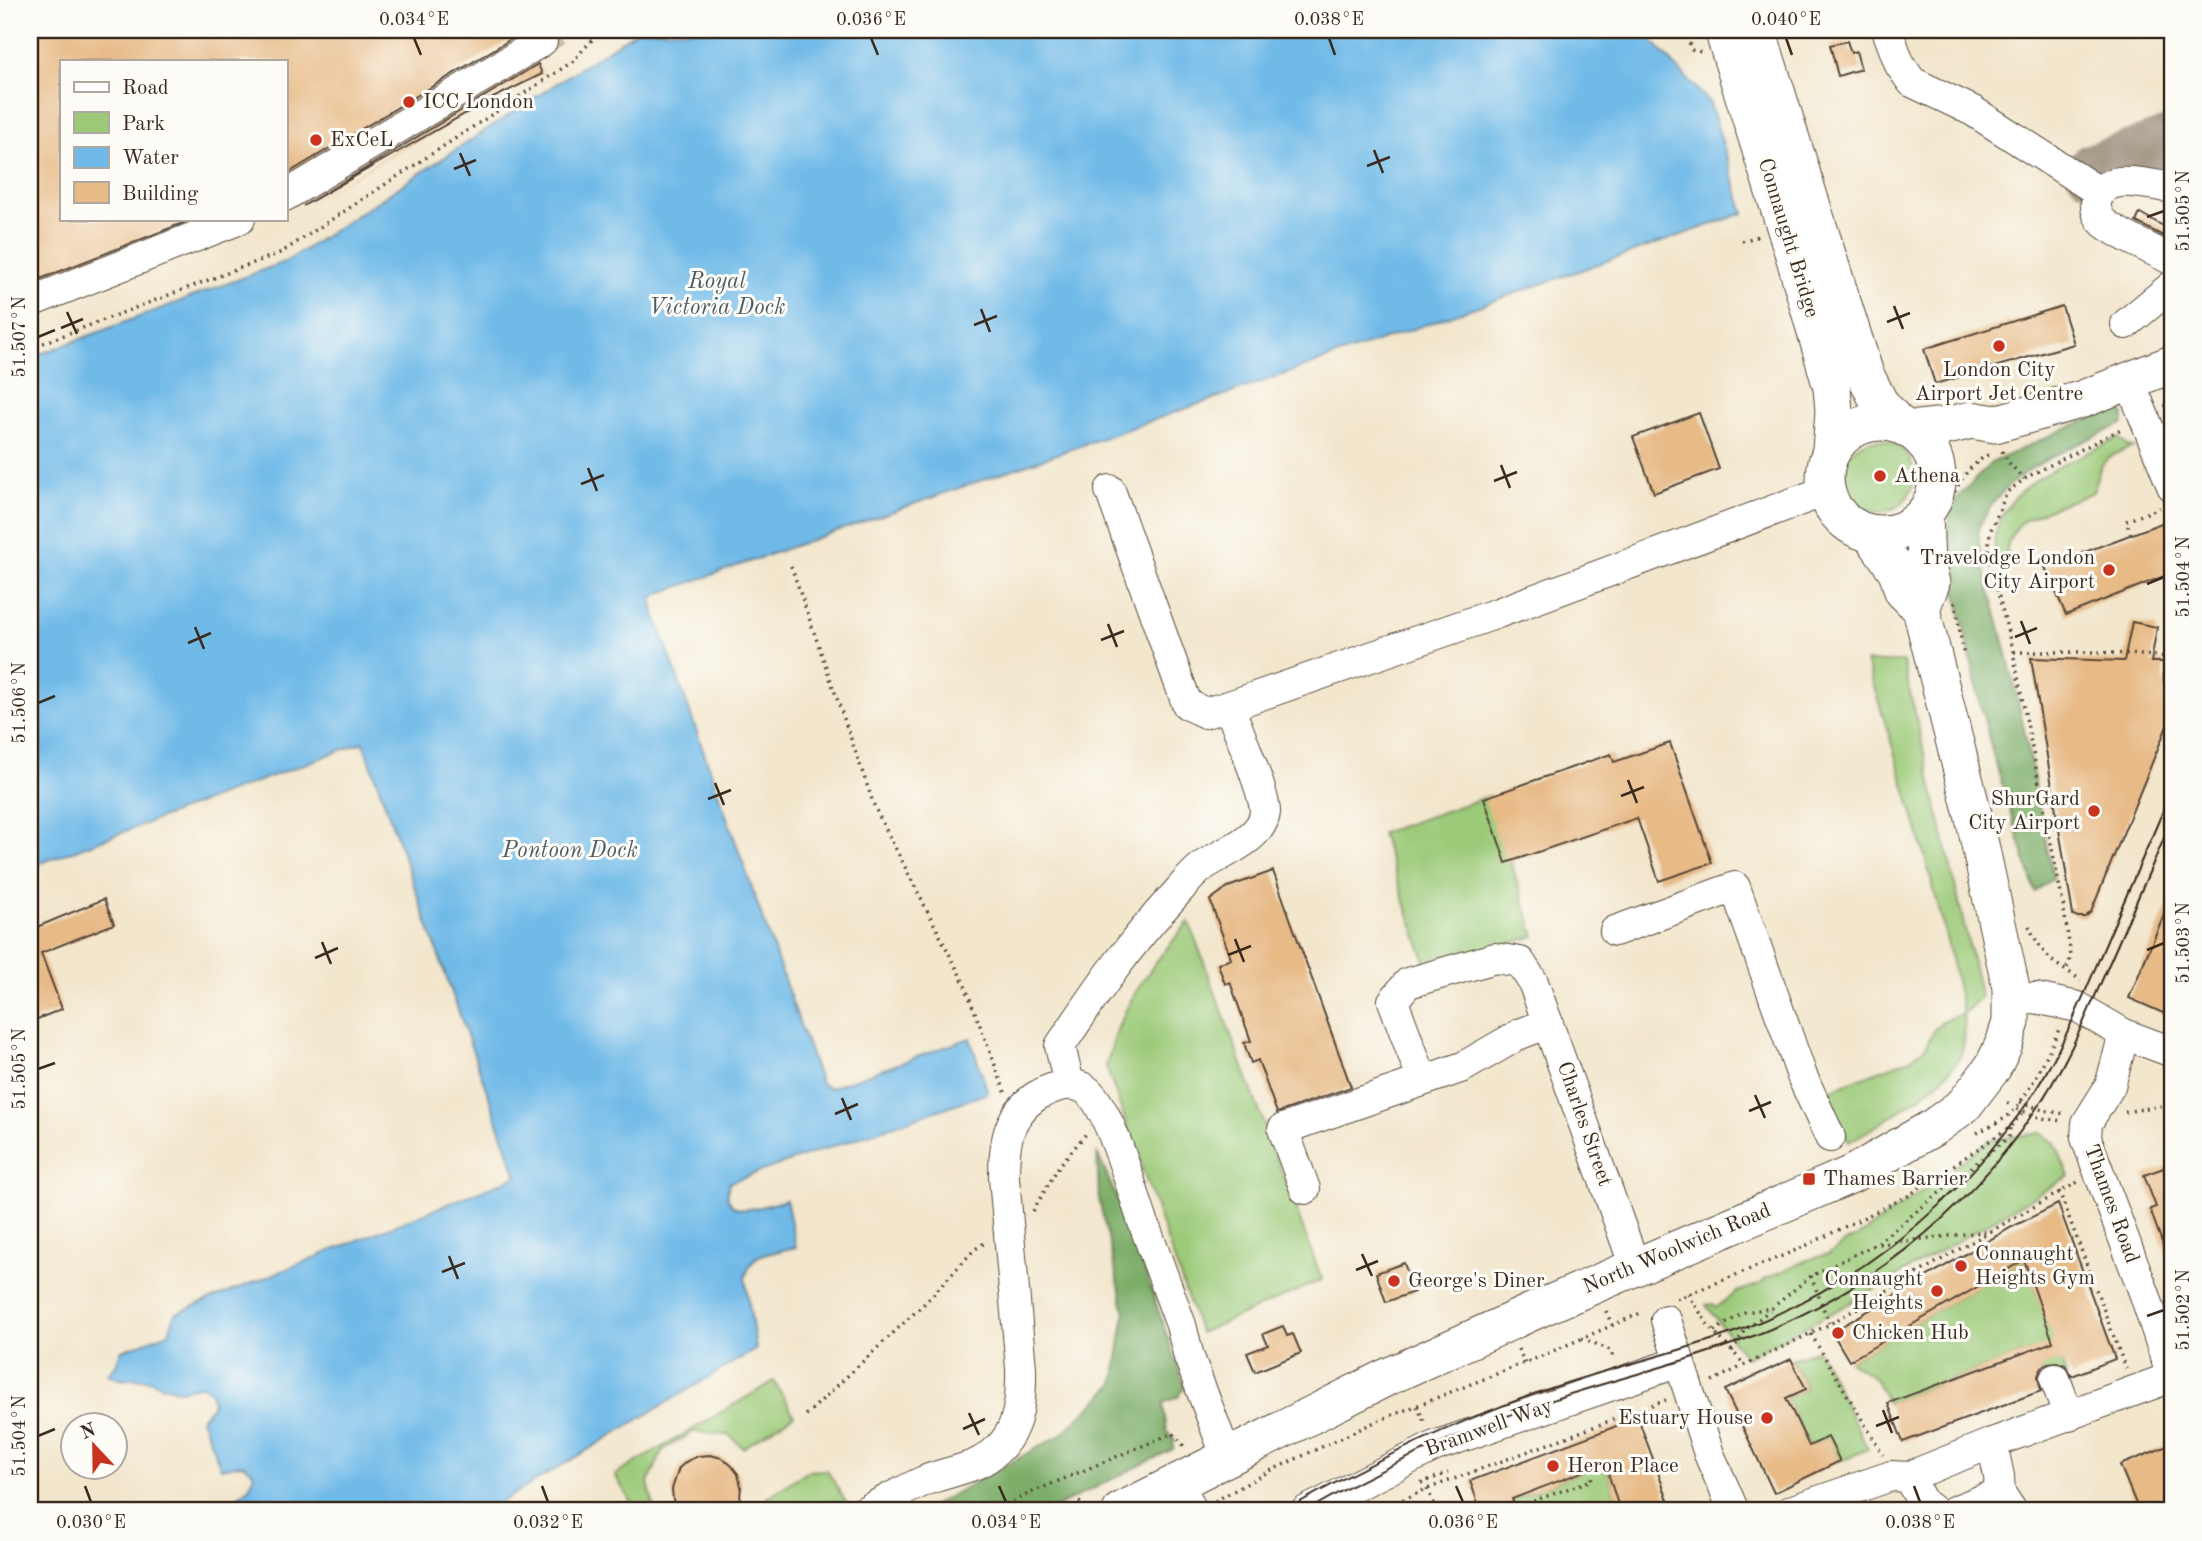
<svg xmlns="http://www.w3.org/2000/svg" width="2202" height="1541" font-family="'Old Standard TT',serif">
<style>
.green{fill:#9cca79;stroke:#6c7a4c;stroke-width:2}
.forest{fill:#7dae69;stroke:#5c6c44;stroke-width:2}
.water{fill:#6fbae8;stroke:#557283;stroke-width:2}
.lines{fill:none;stroke-linecap:round;stroke-linejoin:round}
.taxiway{stroke:#968875;stroke-width:54}
.building{fill:#e7ba86}
.minor-tunnel{stroke:#cdc0a9;stroke-width:30;stroke-dasharray:30 15;stroke-linecap:butt}
.minor-casing{stroke:#564638;stroke-width:32}
.major-casing{stroke:#564638;stroke-width:39}
.path{stroke:#564638;stroke-width:3.5;stroke-dasharray:2 5;stroke-linecap:butt}
.minor{stroke:#fff;stroke-width:30}
.major{stroke:#fff;stroke-width:37}
.tram{stroke:#3b2a1e;stroke-width:2}
.major-bridge-casing{stroke:#564638;stroke-width:39;stroke-linecap:butt}
.major-bridge{stroke:#fff;stroke-width:37}
.ticks{fill:none;stroke:#3b2a1e;stroke-width:2.5}
.poi-dot{fill:#c8321e;stroke:#fdfcf7;stroke-width:2.5}
.labels{text-anchor:middle;dominant-baseline:central;stroke-width:6;stroke-linejoin:round;paint-order:stroke}
.poi-label{font-size:21px;fill:#3b2a1e;stroke:#fdfcf7;text-anchor:start}
.street-label{font-size:21px;fill:#3b2a1e;stroke:#fdfcf7}
.water-label{font-size:23px;font-style:italic;fill:#4d5c65;stroke:#fdfcf7}
.neatline{fill:none;stroke:#3b2a1e;stroke-width:2.5}
.ticks-label{font-size:18px;text-anchor:middle;fill:#3b2a1e}
</style>
<rect width="100%" height="100%" fill="#fdfcf7"/>
<filter id="ink" filterUnits="userSpaceOnUse"><feTurbulence type="fractalNoise" baseFrequency=".0143" numOctaves="2"/><feDisplacementMap in="SourceGraphic" scale="14" xChannelSelector="R" yChannelSelector="G"/><feConvolveMatrix kernelMatrix="1 2 1 2 8 2 1 2 1" color-interpolation-filters="sRGB"/></filter>
<filter id="wash" filterUnits="userSpaceOnUse"><feTurbulence type="fractalNoise" baseFrequency=".00686" numOctaves="4" result="noise"/><feDisplacementMap in="SourceGraphic" scale="28" xChannelSelector="R" yChannelSelector="G"/><feGaussianBlur stdDeviation="1.57" result="paint"/><feColorMatrix in="noise" values="0 0 0 0 0 0 0 0 0 0 0 0 0 0 0 0 0 1.4 0 .05"/><feComposite in="paint" operator="in"/></filter>
<g filter="url(#wash)">
<rect width="100%" height="100%" fill="#f2e6cc"/>
<g class="green">
<path d="M2119 438 2127 446 2133 447C2101 459 2101 460 2093 492 2079 498 2030 515 2021 523 2011 533 2006 546 2006 559L1996 562C1996 554 1993 544 1995 535 2006 481 2075 460 2119 438Z"/>
<circle cx="1878" cy="476" r="36"/>
<path d="M1866 662H1903L1981 998 1963 1014C1965 1029 1966 1043 1960 1056 1947 1084 1877 1126 1849 1142L1824 1092 1910 1059 1926 1047 1933 1031 1944 1020 1963 1014C1939 894 1903 778 1866 662Z"/>
<polygon points="1489,796 1535,936 1428,969 1381,833"/>
<path d="M1189 922 1322 1280 1200 1333 1106 1066C1110 1052 1114 1038 1119 1025 1135 986 1162 953 1189 922Z"/>
<polygon points="2041,1133 2055,1143 2069,1176 1856,1300 1746,1358 1706,1305 1713,1304 1717,1307 1737,1292 1761,1284 1765,1279 1807,1260 1829,1254 1847,1241 1856,1238 1939,1179 1989,1140"/>
<polygon points="2024,1260 2066,1375 2045,1382 2032,1350 1888,1403 1875,1378 1849,1361"/>
<polygon points="1818,1350 1868,1449 1840,1461 1828,1438 1809,1446 1786,1398 1806,1389 1791,1359"/>
<polygon points="774,1381 794,1415 743,1448 729,1435 694,1432 663,1450 648,1483 655,1511 636,1511 615,1475"/>
<polygon points="1605,1463 1620,1511 1517,1511 1512,1499"/>
<polygon points="827,1470 851,1511 761,1511 767,1498 807,1471"/>
</g>
<g class="forest">
<path d="M2120 408 2124 414V423C2073 448 2005 468 1980 525 1974 541 1990 591 1995 608 2020 697 2035 788 2053 878L2035 892 1994 758 1978 694 1951 565 1947 538 1949 515 1955 500 1991 463 2069 427Z"/>
<polygon points="1097,1153 1129,1226 1185,1387 1178,1397 1163,1403 1167,1432 1174,1439 1173,1449 1048,1511 923,1511 1062,1434 1114,1384 1125,1313 1099,1199"/>
</g>
<path class="water" d="M638 30H1642L1710 103 1744 213 657 594 652 600 653 608 821 1084 830 1088 970 1038 988 1093 730 1182C725 1192 727 1208 741 1209 752 1211 775 1203 786 1200L796 1247 758 1256 750 1265 745 1277 756 1349 486 1511H237L232 1501 249 1488 254 1476 252 1471 242 1464 221 1468 201 1418 213 1405 211 1392C200 1381 195 1388 181 1390 170 1391 156 1381 145 1379 129 1377 124 1384 108 1374L116 1365 121 1351 169 1333 175 1314 517 1176 363 742 30 867V358L287 261Z"/>
<g class="lines">
<polyline class="taxiway" points="2093,170 2172,143"/>
</g>
<g id="blocks">
<g class="building">
<polygon points="30,30 526,30 285,175 285,61 61,61 61,219 193,219 30,283"/>
<polygon points="1847,41 1851,53 1856,51 1861,69 1838,76 1830,45"/>
<polygon points="538,64 542,74 491,99 303,206"/>
<polygon points="2140,213 2172,231 2169,239 2136,222"/>
<polygon points="2062,306 2074,344 1935,384 1924,349"/>
<polygon points="1699,413 1719,469 1654,493 1633,437"/>
<polygon points="2172,519 2172,573 2066,615 2045,567"/>
<polygon points="2132,622 2157,627 2151,662 2163,662 2164,682 2172,686 2172,714 2091,912 2085,917 2078,917 2073,915 2031,658 2124,661"/>
<polygon points="1670,743 1712,863 1659,881 1637,818 1506,863 1484,798 1611,754 1614,762"/>
<polygon points="1273,871 1351,1087 1277,1113 1258,1060 1251,1063 1244,1043 1251,1041 1230,982 1225,984 1218,964 1231,959 1210,900 1228,887"/>
<polygon points="2172,895 2172,1017 2129,998"/>
<polygon points="104,899 114,924 41,953 62,1009 30,1022 30,927 32,929"/>
<polygon points="2172,1165 2172,1263 2170,1264 2150,1209 2156,1207 2144,1175"/>
<polygon points="2058,1204 2115,1359 2072,1376 2065,1365 2057,1362 2048,1363 2042,1367 2038,1376 2041,1391 1903,1442 1888,1403 2053,1342 2024,1260 1849,1361 1832,1332 2012,1227"/>
<polygon points="1404,1263 1414,1292 1386,1302 1376,1273"/>
<polygon points="1283,1326 1287,1336 1293,1334 1301,1353 1255,1372 1247,1353 1268,1345 1263,1334"/>
<polygon points="1791,1359 1806,1389 1786,1398 1809,1446 1828,1437 1840,1461 1774,1493 1725,1390"/>
<polygon points="1638,1418 1672,1511 1620,1511 1605,1463 1512,1499 1517,1511 1481,1511 1470,1481"/>
<polygon points="2172,1444 2172,1511 2139,1511 2120,1465"/>
<polygon points="710,1455 722,1458 731,1465 738,1474 741,1486 740,1498 734,1511 679,1511 673,1500 672,1489 679,1468 687,1461 698,1456"/>
</g>
</g>
</g>
<g filter="url(#ink)">
<use href="#blocks" fill-opacity="0" stroke="#564638" stroke-width="2"/>
<g class="lines">
<polyline class="minor-tunnel" points="537,30 542,41 558,30"/>
<defs>
<g id="minor">
<polyline points="1887,30 1900,65 1912,82 1973,111 2099,192"/>
<path d="M2172 188C2148 185 2102 169 2096 203 2095 210 2099 218 2104 223 2124 238 2150 248 2172 260"/>
<polyline points="285,196 542,41"/>
<polyline points="30,302 240,219"/>
<polyline points="2126,324 2172,286"/>
<polyline points="2130,382 2172,486"/>
<polyline points="1110,490 1187,704 1205,713 1229,706"/>
<polyline points="1615,931 1735,887 1802,1076 1830,1137"/>
<polyline points="2011,999 2035,998 2078,1007 2124,1034 2172,1052"/>
<polyline points="2124,1034 2110,1086 2087,1123 2086,1138 2145,1295 2172,1377"/>
<polyline points="1422,1079 1393,1001 1408,983 1495,958 1520,962 1533,982 1635,1267"/>
<path d="M1069 1084 1060 1046C1095 994 1130 943 1173 897 1182 887 1192 874 1203 866 1221 853 1263 839 1265 812 1265 793 1237 728 1229 706L1498 613 1825 491"/>
<polyline points="1305,1189 1283,1129 1463,1067 1520,1034 1548,1023"/>
<polyline points="1666,1320 1709,1454 1734,1511"/>
<polyline points="2055,1379 2069,1416"/>
<polyline points="1992,1443 1999,1476 2000,1493 2012,1511"/>
<polyline points="1908,1477 1923,1503 1933,1511"/>
<polyline points="1179,1482 1192,1511"/>
<path d="M865 1511C885 1501 904 1490 924 1481 941 1474 959 1471 976 1464 1017 1445 1022 1408 1021 1368L1004 1178C1004 1146 1006 1117 1035 1097 1048 1089 1070 1079 1085 1089 1109 1104 1132 1190 1142 1219 1155 1255 1168 1290 1181 1325L1189 1357 1227 1458"/>
<polyline points="1306,1511 1435,1446 1679,1362"/>
<polyline points="1790,1511 1891,1476 1908,1477 1992,1443 2172,1377"/>
<polyline points="1954,1511 2000,1493"/>
</g>
<g id="major">
<polyline points="1824,245 1865,374 1879,402 1898,424"/>
<polyline points="1794,255 1832,388 1834,411 1831,450"/>
<circle cx="1881" cy="478" r="56"/>
<polyline points="1909,430 1947,426 1971,420 1995,424 2083,399 2172,364"/>
<polyline points="1921,609 1931,583 1926,562 1924,515"/>
<polyline points="1121,1511 1385,1378 1545,1306 1852,1174 1934,1127 1964,1105 1993,1067 2004,1044 2011,1022 2011,988 1976,826 1921,609 1903,591 1897,571 1871,534"/>
</g>
</defs>
<use href="#minor" class="minor-casing"/>
<use href="#major" class="major-casing"/>
<g class="path">
<polyline points="1684,30 1692,50 1701,52"/>
<polyline points="1742,241 1759,236"/>
<polyline points="30,348 282,252 572,62 601,30"/>
<polyline points="2165,407 2172,398"/>
<polyline points="2002,451 2008,462 2024,479"/>
<path d="M1949 505C1958 481 1969 465 1991 453"/>
<polyline points="2131,534 2126,521 2160,508"/>
<polyline points="791,566 875,808 964,983 1005,1092"/>
<polyline points="1955,602 1964,657"/>
<polyline points="2014,652 2096,652 2172,657"/>
<path d="M2029 926C2034 938 2044 955 2055 963 2065 971 2071 972 2081 981"/>
<polyline points="2067,968 2071,956 2063,904 2013,652 1988,553 1990,532 2007,492 2029,476 2123,428"/>
<polyline points="2020,1102 2043,1110 2065,1114"/>
<polyline points="2007,1103 2013,1106"/>
<polyline points="2017,1109 2041,1118 2062,1121"/>
<polyline points="2125,1112 2172,1104"/>
<path d="M1977 1133C1987 1127 2001 1122 2010 1114 2028 1098 2050 1049 2060 1027"/>
<polyline points="2059,1191 2126,1369"/>
<polyline points="1033,1211 1059,1166 1086,1134"/>
<polyline points="1879,1244 1991,1231 2078,1182"/>
<polyline points="1811,1276 1829,1323"/>
<polyline points="1688,1294 1709,1326 1745,1365"/>
<polyline points="1677,1299 1799,1249 1908,1196 2010,1127 2023,1112"/>
<polyline points="1606,1311 1612,1325"/>
<polyline points="1714,1331 1745,1312 1772,1308 1811,1276 1876,1244 2009,1137 2010,1127"/>
<polyline points="1811,1334 1883,1455"/>
<polyline points="1582,1338 1610,1350 1614,1359"/>
<polyline points="1518,1349 1525,1363"/>
<polyline points="1732,1351 1744,1331 1770,1310"/>
<polyline points="1712,1381 1830,1324 1991,1231"/>
<polyline points="1417,1406 1425,1423"/>
<polyline points="806,1415 926,1302 974,1250 986,1242"/>
<polyline points="1421,1483 1448,1473"/>
<polyline points="1427,1489 1438,1511"/>
<polyline points="1215,1501 1268,1472 1375,1422 1537,1358 1643,1312"/>
<polyline points="1079,1502 1089,1508"/>
<polyline points="1067,1508 1069,1511"/>
<polyline points="994,1511 1030,1493 1173,1433 1184,1446"/>
<polyline points="1082,1511 1093,1506"/>
<polyline points="1377,1511 1427,1489 1666,1400"/>
<polyline points="1530,1511 1528,1503 1592,1480 1590,1473"/>
</g>
<use href="#minor" class="minor"/>
<use href="#major" class="major"/>
<g class="tram">
<path d="M1284 1511C1370 1462 1460 1419 1554 1387 1615 1366 1679 1353 1740 1330 1856 1285 1951 1209 2023 1109 2056 1063 2078 1009 2100 957 2124 901 2148 846 2172 790"/>
<path d="M1306 1511C1385 1465 1471 1427 1558 1398 1619 1378 1683 1363 1743 1340 1862 1296 1963 1217 2034 1112 2065 1068 2085 1019 2106 971 2128 920 2150 870 2172 820"/>
</g>
<defs>
<g id="major-bridge">
<polyline points="1723,30 1794,255"/>
<polyline points="1757,30 1824,245"/>
</g>
</defs>
<use href="#major-bridge" class="major-bridge-casing"/>
<use href="#major-bridge" class="major-bridge"/>
</g>
</g>
<path class="ticks" d="M414 38 421 55M871 38 878 55M1329 38 1335 55M1786 38 1792 55M1374 150 1383 173M460 153 470 176M1367 166 1390 157M454 169 476 160M2147 217 2164 211M1894 306 1903 329M981 309 990 332M67 312 77 334M1887 322 1910 313M974 325 997 316M61 328 83 319M38 337 55 330M1501 465 1510 488M588 468 597 491M1494 481 1517 472M581 484 604 475M2147 584 2164 577M2021 621 2030 644M1108 624 1117 647M195 627 204 649M2015 637 2037 628M1101 640 1124 631M188 643 211 633M38 703 55 696M1628 780 1637 803M715 783 724 805M1621 796 1644 787M708 799 731 790M1235 939 1244 962M322 942 331 964M2147 950 2164 943M1228 955 1251 946M315 958 338 948M38 1069 55 1063M1755 1095 1765 1118M842 1098 851 1120M1749 1111 1771 1102M835 1114 858 1104M1362 1254 1372 1276M449 1256 458 1279M1356 1270 1378 1261M442 1272 465 1263M2147 1316 2164 1310M1883 1410 1892 1433M969 1413 979 1435M1876 1426 1899 1417M963 1429 985 1419M38 1436 55 1429M85 1486 91 1502M542 1486 548 1502M999 1486 1006 1502M1456 1486 1463 1502M1914 1486 1920 1502"/>
<g class="poi-dot">
<circle cx="409" cy="102" r="7"/>
<circle cx="316" cy="140" r="7"/>
<circle cx="1999" cy="346" r="7"/>
<circle cx="1880" cy="476" r="7"/>
<circle cx="2109" cy="570" r="7"/>
<circle cx="2094" cy="811" r="7"/>
<rect x="1802" y="1172" width="14" height="14" rx="3.5"/>
<circle cx="1961" cy="1266" r="7"/>
<circle cx="1394" cy="1281" r="7"/>
<circle cx="1937" cy="1291" r="7"/>
<circle cx="1838" cy="1333" r="7"/>
<circle cx="1767" cy="1418" r="7"/>
<circle cx="1553" cy="1466" r="7"/>
</g>
<g class="labels">
<g class="poi-label">
<text x="423" y="102">ICC London</text>
<text x="330" y="140">ExCeL</text>
<text x="1999" y="370" text-anchor="middle">London City<tspan x="1999" dy="24">Airport Jet Centre</tspan></text>
<text x="1894" y="476">Athena</text>
<text x="2095" y="558" text-anchor="end">Travelodge London<tspan x="2095" dy="24">City Airport</tspan></text>
<text x="2080" y="799" text-anchor="end">ShurGard<tspan x="2080" dy="24">City Airport</tspan></text>
<text x="1823" y="1179">Thames Barrier</text>
<text x="1975" y="1254">Connaught<tspan x="1975" dy="24">Heights Gym</tspan></text>
<text x="1923" y="1279" text-anchor="end">Connaught<tspan x="1923" dy="24">Heights</tspan></text>
<text x="1408" y="1281">George's Diner</text>
<text x="1852" y="1333">Chicken Hub</text>
<text x="1753" y="1418" text-anchor="end">Estuary House</text>
<text x="1567" y="1466">Heron Place</text>
</g>
<g class="street-label">
<text transform="translate(1788 238) rotate(73)">Connaught Bridge</text>
<text transform="translate(1584 1124) rotate(71)">Charles Street</text>
<text transform="translate(2111 1204) rotate(70)">Thames Road</text>
<text transform="translate(1677 1249) rotate(-23)">North Woolwich Road</text>
<text transform="translate(1489 1428) rotate(-20)">Bramwell Way</text>
</g>
<g class="water-label">
<text x="717" y="281">Royal<tspan x="717" dy="26">Victoria Dock</tspan></text>
<text x="570" y="850">Pontoon Dock</text>
</g>
</g>
<rect width="2202" height="1541" fill="none" stroke="#fdfcf7" stroke-width="77"/>
<rect x="60" y="60" width="228" height="161" fill="#fdfcf7" stroke="#afa8a0" stroke-width="2"/>
<rect x="74" y="82" width="35" height="10" fill="#ffffff" stroke="#afa8a0" stroke-width="2"/>
<text x="122" y="94" font-size="21" fill="#3b2a1e">Road</text>
<rect x="74" y="112" width="35" height="21" fill="#9cca79" stroke="#afa8a0" stroke-width="2"/>
<text x="122" y="130" font-size="21" fill="#3b2a1e">Park</text>
<rect x="74" y="147" width="35" height="21" fill="#6fbae8" stroke="#afa8a0" stroke-width="2"/>
<text x="122" y="164" font-size="21" fill="#3b2a1e">Water</text>
<rect x="74" y="182" width="35" height="21" fill="#e7ba86" stroke="#afa8a0" stroke-width="2"/>
<text x="122" y="200" font-size="21" fill="#3b2a1e">Building</text>
<g transform="translate(94 1446) rotate(338)"><circle r="33" fill="#fdfcf7" stroke="#afa8a0" stroke-width="2"/>
<path d="M0-5L12 26L0 18L-12 26Z" fill="#c8321e"/>
<text y="-10" font-size="19" font-weight="bold" text-anchor="middle" fill="#3b2a1e">N</text>
</g>
<rect x="38" y="38" width="2126" height="1464" class="neatline"/>
<g class="ticks-label">
<text x="414" y="25">0.034°E</text>
<text x="871" y="25">0.036°E</text>
<text x="1329" y="25">0.038°E</text>
<text x="1786" y="25">0.040°E</text>
<text transform="translate(2183 211) rotate(-90)" y="6">51.505°N</text>
<text transform="translate(19 337) rotate(-90)" y="6">51.507°N</text>
<text transform="translate(2183 577) rotate(-90)" y="6">51.504°N</text>
<text transform="translate(19 703) rotate(-90)" y="6">51.506°N</text>
<text transform="translate(2183 943) rotate(-90)" y="6">51.503°N</text>
<text transform="translate(19 1069) rotate(-90)" y="6">51.505°N</text>
<text transform="translate(2183 1310) rotate(-90)" y="6">51.502°N</text>
<text transform="translate(19 1436) rotate(-90)" y="6">51.504°N</text>
<text x="91" y="1528">0.030°E</text>
<text x="548" y="1528">0.032°E</text>
<text x="1006" y="1528">0.034°E</text>
<text x="1463" y="1528">0.036°E</text>
<text x="1920" y="1528">0.038°E</text>
</g>
</svg>
